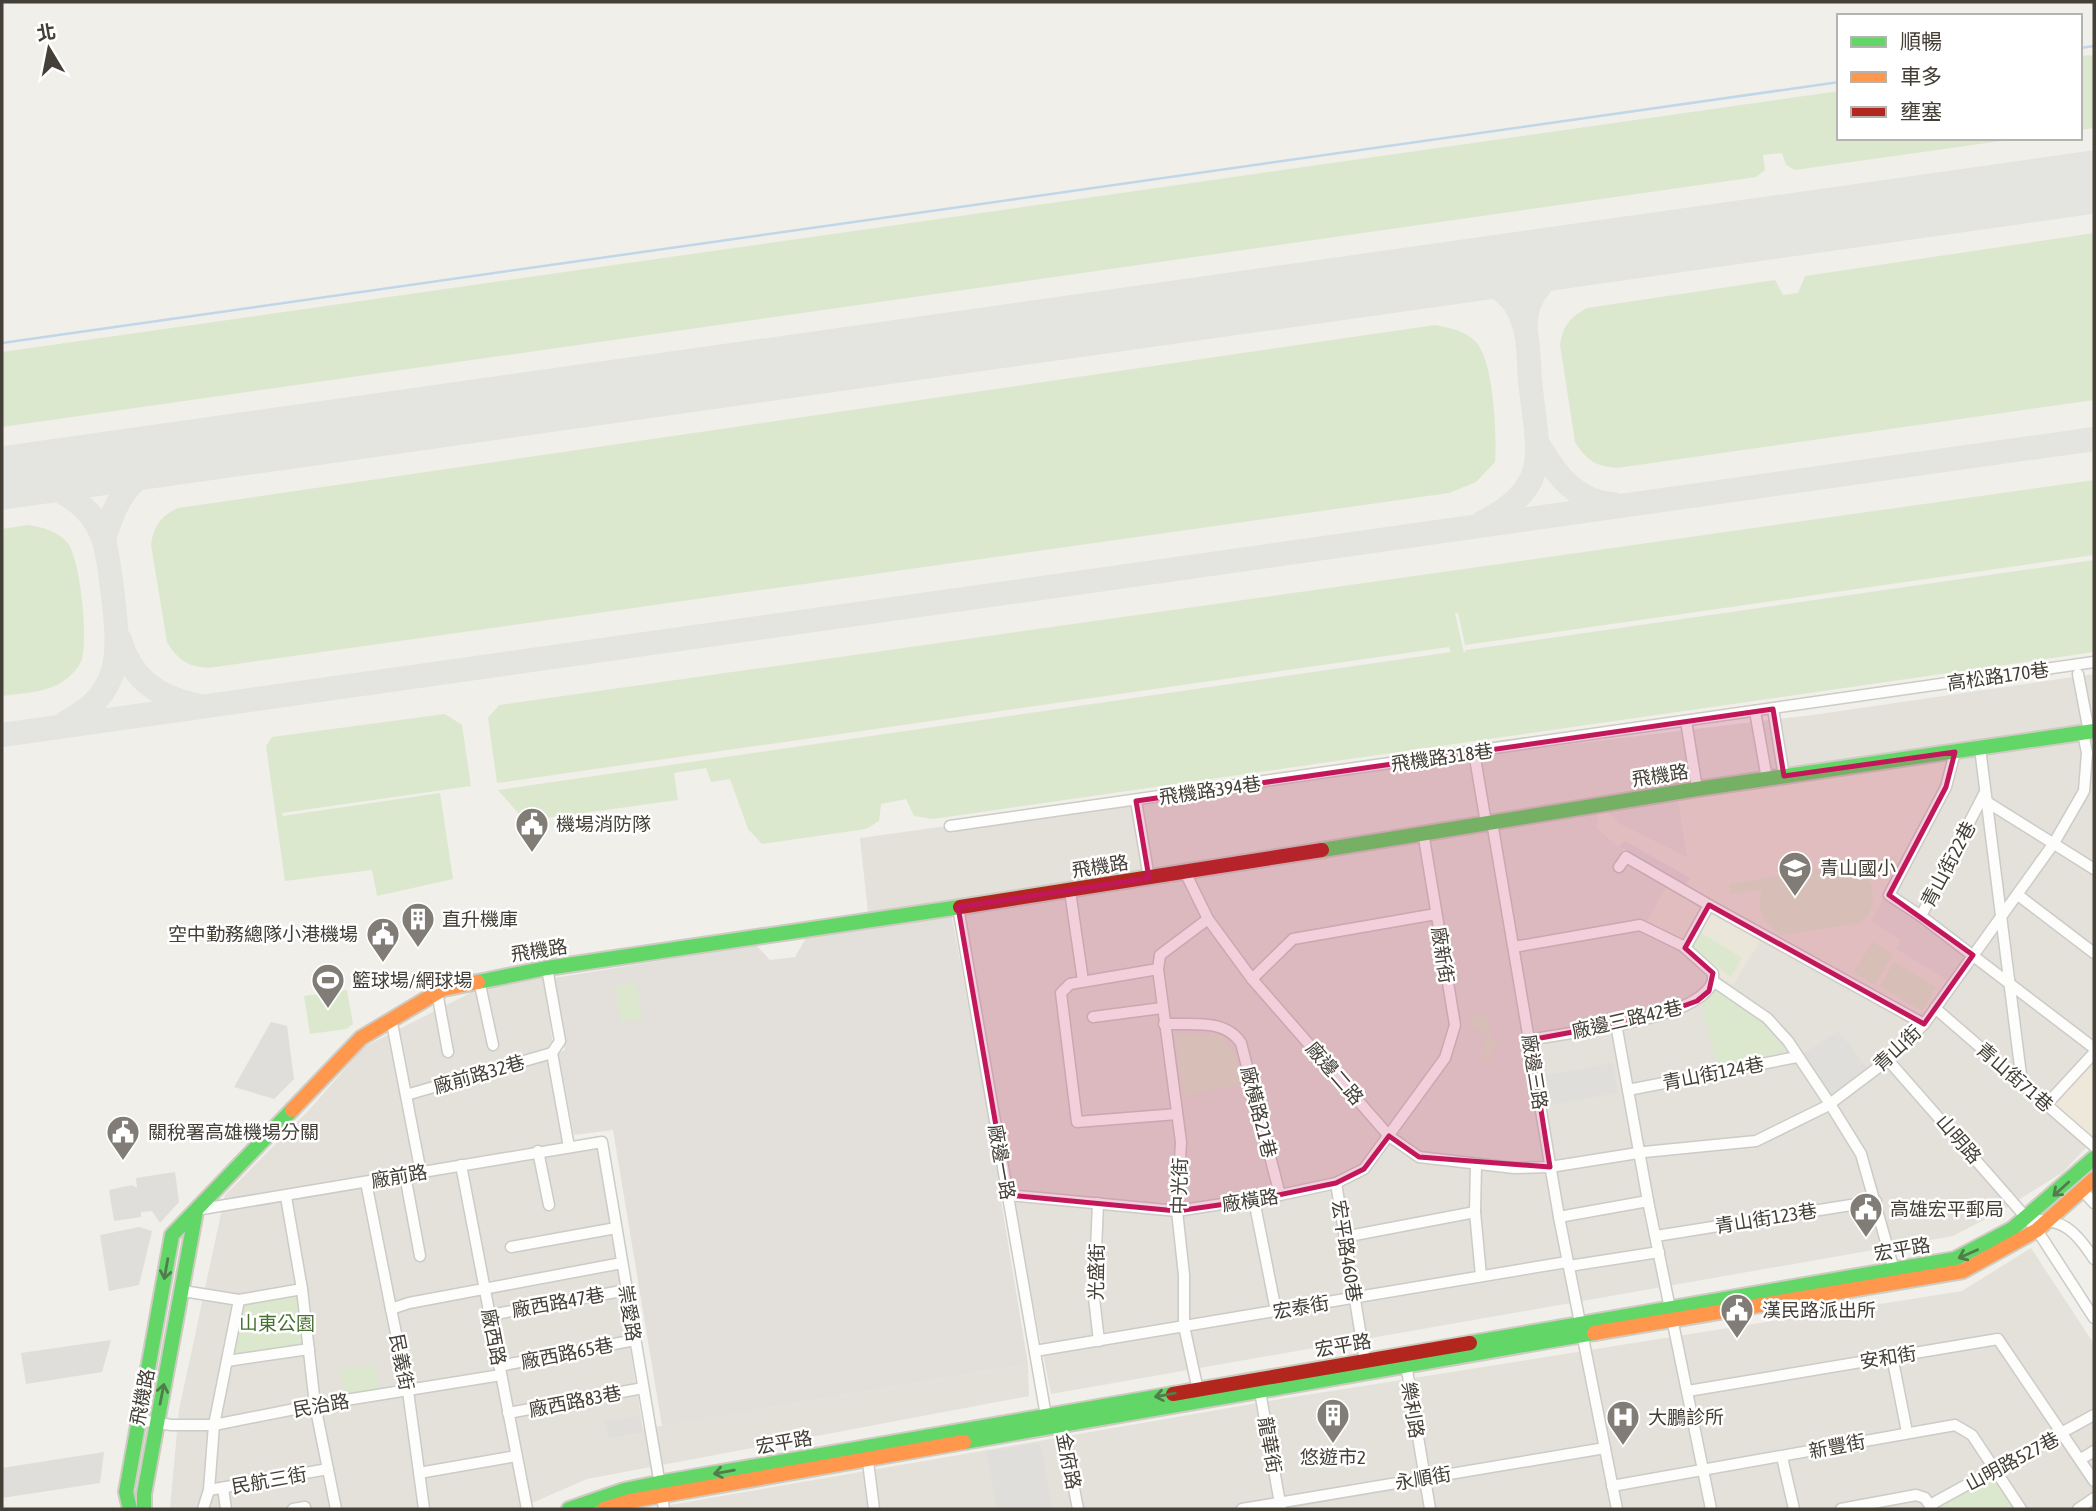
<svg xmlns="http://www.w3.org/2000/svg" width="2096" height="1511" font-family="'Asap Condensed','Noto Sans TC',sans-serif">
<style>
.residential{fill:#e3e1d9}
.commercial{fill:#eee8db}
.industrial{fill:#e3e0dc}
.education{fill:#eae7da}
.green{fill:#dce8cd}
.parking{fill:#dfdeda}
.lines{fill:none;stroke-linecap:round;stroke-linejoin:round}
.stream{stroke:#c0d7e9;stroke-width:2.5}
.taxiway{stroke:#e4e4e1;stroke-width:24}
.runway{stroke:#e4e4e1;stroke-width:63}
.street-casing{stroke:#cccbc7;stroke-width:13}
.fast-casing{stroke:#ceccc2;stroke-width:18}
.slow-casing{stroke:#ceccc2;stroke-width:18}
.jam-casing{stroke:#ceccc2;stroke-width:18}
.street{stroke:#fdfdfc;stroke-width:10}
.fast{stroke:#63d668;stroke-width:14}
.slow{stroke:#ff974d;stroke-width:14}
.jam{stroke:#b3261e;stroke-width:14}
.oneway{stroke:#517c4b}
.marked{fill:#c2185b;fill-opacity:0.2;stroke:#c2185b;stroke-width:5;stroke-linejoin:round}
.labels{text-anchor:middle;dominant-baseline:central;stroke-width:5;stroke-linejoin:round;paint-order:stroke}
.street-label{font-size:19px;fill:#454037;stroke:#fff}
.poi-label{font-size:19px;fill:#454037;stroke:#fff;text-anchor:start}
.park-label{font-size:19px;fill:#467131;stroke:#fff}
</style>
<rect width="100%" height="100%" fill="#f0efea"/>
<g class="residential">
<polygon points="2094,674 2094,1139 2063,1172 2001,1211 1953,1236 1051,1394 953,904 868,913 860,838 1364,769 1820,714"/>
<polygon points="545,978 565,1151 598,1148 643,1429 1028,1364 1029,1396 587,1479 518,1509 170,1509 179,1410 225,1195 309,1110 364,1047 476,990"/>
<polygon points="2031,1248 2094,1344 2094,1509 647,1509 1281,1399 1962,1291"/>
</g>
<polygon class="commercial" points="2094,1055 2094,1139 2091,1143 2046,1105"/>
<polygon class="industrial" points="952,917 1004,1195 1000,1195 1028,1364 662,1426 613,1130 574,1135 558,1053 565,1050 554,978 756,945 770,960 795,957 806,938"/>
<g class="education">
<polygon points="1947,761 1936,793 1872,921 1900,940 1896,949 1947,980 1921,1017 1754,927 1619,847 1597,829 1598,813 1607,811 1620,824 1687,857 1678,801"/>
<polygon points="1669,883 1762,938 1733,985 1716,975 1715,969 1644,926"/>
</g>
<g class="green">
<polygon points="2094,55 2094,128 2080,130 2080,56"/>
<polygon points="1839,91 1839,138 2022,138 1795,170 1786,165 1782,153 1763,155 1765,170 1756,177 2,427 2,352"/>
<path d="M2094 233V400L1617 468C1596 466 1587 461 1575 442L1560 345C1563 326 1569 318 1587 308L1775 280 1783 295 1798 293 1805 276Z"/>
<path d="M1435 325C1450 328 1463 330 1475 341 1494 359 1497 436 1495 462L1476 482 1449 493 208 668C187 666 178 660 167 642L151 545C154 525 160 517 178 508Z"/>
<polygon points="2094,480 2094,555 1465,645 1458,613 1455,613 1464,653 1466,650 2094,560 2094,652 933,819 914,816 906,799 881,804 879,821 866,829 762,844 748,829 730,779 711,782 706,768 674,773 678,800 525,821 498,790 1451,652 1449,647 497,783 488,718 499,705"/>
<path d="M28 525C42 527 57 531 67 542 81 560 88 638 82 659 80 666 71 676 65 680 48 693 22 693 2 696V529Z"/>
<polygon points="445,714 462,725 471,786 282,813 283,816 440,793 453,879 377,896 372,870 285,881 266,746 272,737"/>
<path d="M1895 856 1898 867 1863 873 1872 886 1873 901 1869 914 1861 923 1783 935C1764 926 1755 909 1763 889L1731 894 1729 884Z"/>
<polygon points="1700,932 1742,958 1731,977 1691,946"/>
<polygon points="1873,942 1893,955 1874,985 1854,972"/>
<polygon points="1894,962 1936,987 1922,1011 1880,986"/>
<polygon points="636,983 642,1018 621,1022 615,987"/>
<polygon points="347,990 353,1024 346,1029 310,1034 304,996"/>
<polygon points="1717,990 1765,1024 1786,1051 1717,1066 1702,1004"/>
<polygon points="1483,1015 1489,1020 1491,1038 1501,1043 1493,1045 1491,1060 1488,1062 1480,1056 1487,1033 1471,1027 1469,1019"/>
<polygon points="1175,1034 1223,1036 1236,1056 1243,1084 1183,1096"/>
<polygon points="298,1295 307,1343 233,1356 243,1304"/>
<polygon points="374,1365 379,1388 346,1395 340,1370"/>
<polygon points="1992,1475 2013,1509 1937,1509"/>
</g>
<g class="parking">
<polygon points="1625,841 1690,878 1691,878 1685,885 1619,846"/>
<polygon points="271,1022 287,1026 294,1079 274,1099 234,1087"/>
<polygon points="1838,1031 1867,1068 1829,1096 1800,1056"/>
<polygon points="1613,1063 1618,1093 1546,1105 1541,1076"/>
<polygon points="175,1172 179,1202 160,1223 152,1211 141,1212 141,1217 114,1221 109,1190 132,1185 137,1188 136,1178"/>
<polygon points="139,1227 152,1231 139,1285 109,1291 100,1235"/>
<polygon points="111,1340 102,1372 26,1384 21,1353"/>
<polygon points="639,1416 642,1432 608,1438 605,1422"/>
<polygon points="1038,1443 1041,1447 1053,1509 997,1509 986,1452"/>
<polygon points="104,1452 100,1483 2,1498 2,1468"/>
</g>
<g class="lines">
<g class="stream">
<polyline points="2080,48 2094,46"/>
<polyline points="2,343 1839,82"/>
</g>
<g class="taxiway">
<path d="M1465 269C1481 278 1503 288 1514 303 1530 326 1528 354 1530 380 1536 447 1556 485 1483 522"/>
<path d="M1526 326C1523 292 1557 267 1584 252"/>
<path d="M1540 447C1557 476 1577 502 1613 504"/>
<path d="M7 478C36 481 63 487 85 509 107 531 108 559 112 588 119 646 126 692 66 722"/>
<path d="M104 540C118 487 139 469 189 452"/>
<path d="M120 640C131 678 157 697 196 705"/>
<polyline points="2,735 2094,439"/>
</g>
<polyline class="runway" points="2,478 2094,182"/>
<defs>
<g id="street">
<polyline points="2078,674 2089,732"/>
<polyline points="1773,709 1784,776"/>
<polyline points="1755,711 1767,779"/>
<polyline points="1686,721 1697,789"/>
<polyline points="1980,748 2022,1083"/>
<polyline points="1474,752 1486,823"/>
<polyline points="1985,792 1921,916 2094,1048"/>
<polyline points="1136,801 1149,878"/>
<polyline points="1987,802 2094,869"/>
<polyline points="1492,822 1559,1217 1617,1509"/>
<polyline points="950,826 2094,662"/>
<polyline points="1619,867 1626,857 1709,905 1685,948"/>
<polyline points="1185,872 1208,919 1252,979 1389,1136 1419,1157 1514,1168 1550,1167 1644,1152 1756,1141 1827,1106 1888,1060 1924,1024 2054,843 2084,791 2087,753 2083,733"/>
<polyline points="1070,891 1083,981"/>
<polyline points="2018,895 2094,953"/>
<polyline points="1709,905 1924,1024"/>
<polyline points="958,907 1046,1416"/>
<polyline points="1921,916 1889,895 1946,787 1955,752"/>
<polyline points="1514,947 1640,925 1683,946 1713,973 1713,981"/>
<polyline points="547,968 560,1041 552,1053 569,1147"/>
<polyline points="1158,969 1181,1142 1177,1211 1184,1275 1184,1326 1199,1395"/>
<polyline points="1252,979 1293,939 1436,914"/>
<polyline points="479,980 493,1045"/>
<polyline points="1713,981 1767,1018 1788,1041 1830,1104 1861,1154 1894,1270 1891,1273"/>
<polyline points="437,992 448,1052"/>
<polyline points="1935,1008 2094,1146"/>
<polyline points="1093,1017 1162,1008"/>
<polyline points="391,1018 421,1173"/>
<path d="M1164 1024C1191 1025 1225 1018 1241 1043L1280 1195"/>
<polyline points="1616,1024 1648,1201 1711,1509"/>
<path d="M1530 1040C1571 1031 1699 1021 1713 981"/>
<polyline points="1888,1060 2037,1230 2094,1318"/>
<polyline points="1628,1090 1797,1057"/>
<polyline points="406,1095 552,1053"/>
<polyline points="2046,1105 2094,1053"/>
<polyline points="1177,1114 1077,1122 1061,993 1070,984 1158,969 1160,955 1208,919"/>
<polyline points="538,1151 549,1205"/>
<polyline points="1476,1164 1475,1212 1481,1276"/>
<polyline points="461,1165 527,1509"/>
<polyline points="405,1175 420,1256"/>
<polyline points="366,1182 391,1309"/>
<polyline points="1336,1183 1365,1361"/>
<polyline points="2082,1190 2094,1203"/>
<polyline points="1008,1195 1177,1211 1280,1195 1336,1183 1364,1169 1445,1058 1455,1025 1423,832"/>
<polyline points="286,1197 302,1289 315,1405 336,1509"/>
<polyline points="1254,1200 1276,1311"/>
<polyline points="1098,1203 1094,1298 1099,1341"/>
<polyline points="196,1210 602,1142 664,1509"/>
<polyline points="1559,1217 1648,1201"/>
<path d="M2027 1220C2063 1218 2075 1230 2094 1259"/>
<polyline points="1656,1236 1876,1201"/>
<polyline points="1344,1237 1475,1212"/>
<polyline points="511,1247 616,1228"/>
<polyline points="1569,1266 1659,1252"/>
<polyline points="183,1291 239,1300 302,1289"/>
<polyline points="490,1315 627,1290"/>
<polyline points="1035,1351 1567,1262"/>
<polyline points="1892,1356 1907,1432"/>
<polyline points="1405,1358 1430,1509"/>
<polyline points="227,1361 309,1349"/>
<polyline points="499,1366 635,1340"/>
<polyline points="1259,1386 1281,1509"/>
<polyline points="1688,1391 1998,1339 2094,1481"/>
<polyline points="508,1413 643,1388"/>
<polyline points="141,1420 171,1425 214,1425 315,1405 501,1375"/>
<polyline points="1061,1421 1078,1509"/>
<polyline points="867,1454 874,1509"/>
<polyline points="1782,1457 1794,1509"/>
<polyline points="2081,1459 2094,1451"/>
<polyline points="419,1473 516,1456"/>
<polyline points="1612,1486 1955,1425 1972,1435 2021,1509"/>
<polyline points="223,1488 226,1509"/>
<polyline points="209,1490 328,1469"/>
<polyline points="1930,1505 2094,1415"/>
<polyline points="203,1509 209,1490 214,1425 239,1300"/>
<polyline points="293,1509 305,1507"/>
<polyline points="424,1509 408,1391 391,1309 409,1303 622,1263"/>
<polyline points="1242,1509 1605,1448"/>
<polyline points="1841,1509 1916,1495 1925,1498 1932,1509"/>
<polyline points="2078,1509 2094,1498"/>
</g>
<g id="fast">
<polyline points="1322,850 1697,789 2094,731"/>
<polyline points="478,982 547,968 960,907"/>
<polyline points="1470,1343 1955,1259 2012,1229 2094,1158"/>
<polyline points="964,1442 1594,1333"/>
<polyline points="130,1509 126,1492 172,1235 292,1110"/>
<polyline points="144,1509 144,1494 196,1211"/>
<polyline points="569,1509 624,1490 658,1483 1173,1394"/>
</g>
<g id="slow">
<polyline points="292,1110 361,1038 443,989 478,982"/>
<polyline points="1594,1333 1963,1271 2037,1230 2094,1179"/>
<polyline points="604,1509 630,1501 964,1442"/>
</g>
<g id="jam">
<polyline points="960,907 1322,850"/>
<polyline points="1173,1394 1470,1343"/>
</g>
</defs>
<use href="#street" class="street-casing"/>
<use href="#fast" class="fast-casing"/>
<use href="#slow" class="slow-casing"/>
<use href="#jam" class="jam-casing"/>
<use href="#street" class="street"/>
<use href="#fast" class="fast"/>
<use href="#slow" class="slow"/>
<use href="#jam" class="jam"/>
</g>
<defs><path id="oneway-shaft" d="M-6 0H5M1.5-3L5.5 0L1.5 3" fill="none" stroke-width="1.6" stroke-linecap="round" stroke-linejoin="round" transform="scale(1.75)"/></defs>
<g class="oneway">
<use href="#oneway-shaft" transform="translate(2061 1189) rotate(138)"/>
<use href="#oneway-shaft" transform="translate(1968 1254) rotate(156)"/>
<use href="#oneway-shaft" transform="translate(166 1269) rotate(100)"/>
<use href="#oneway-shaft" transform="translate(162 1394) rotate(-79)"/>
<use href="#oneway-shaft" transform="translate(1165 1395) rotate(170)"/>
<use href="#oneway-shaft" transform="translate(724 1472) rotate(170)"/>
</g>
<path class="marked" d="M1773 709 1784 776 1955 752 1946 787 1889 895 1973 955 1924 1024 1709 905 1685 948 1713 973 1709 991 1697 1001 1653 1017 1530 1040 1550 1167 1419 1157 1389 1136 1364 1169 1336 1183 1254 1200 1177 1211 1008 1195 958 907 1149 878 1136 801Z"/>
<defs>
<symbol id="civic-pin" viewBox="-11 -11 22 30"><path d="M0 17L-7.5 6A9.5 9.5 0 1 1 7.5 6Z" fill="#817d76" stroke="#fff"/><path d="M-.6-6.5H3V-4.5H.6V-3L4-1V1h2V6H-6V1h2V-1L-.6-3ZM-1.2 2.5V6h2.4V2.5Z" fill="#fff"/></symbol>
<symbol id="school-pin" viewBox="-11 -11 22 30"><path d="M0 17L-7.5 6A9.5 9.5 0 1 1 7.5 6Z" fill="#817d76" stroke="#fff"/><path d="M0-5L7-2L0 1L-7-2ZM-4 1L0 2.5L4 1V4Q0 6-4 4Z" fill="#fff"/></symbol>
<symbol id="building-pin" viewBox="-11 -11 22 30"><path d="M0 17L-7.5 6A9.5 9.5 0 1 1 7.5 6Z" fill="#817d76" stroke="#fff"/><path d="M-4-6H4V6H1V3H-1V6H-4ZM-2.5-4.3h1.7v1.8h-1.7ZM.8-4.3h1.7v1.8H.8ZM-2.5-1h1.7V.8h-1.7ZM.8-1h1.7V.8H.8Z" fill="#fff"/></symbol>
<symbol id="stadium-pin" viewBox="-11 -11 22 30"><path d="M0 17L-7.5 6A9.5 9.5 0 1 1 7.5 6Z" fill="#817d76" stroke="#fff"/><path d="M0-5a6.5 5 0 1 0 0 10a6.5 5 0 1 0 0-10ZM-3.5-1.8h7v3.6h-7Z" fill="#fff"/></symbol>
<symbol id="hospital-pin" viewBox="-11 -11 22 30"><path d="M0 17L-7.5 6A9.5 9.5 0 1 1 7.5 6Z" fill="#817d76" stroke="#fff"/><path d="M-5-5h3v3.5h4V-5h3V5h-3V1.5h-4V5h-3Z" fill="#fff"/></symbol>
</defs>
<g fill-rule="evenodd">
<use href="#civic-pin" x="513" y="805" width="38" height="52"/>
<use href="#school-pin" x="1776" y="849" width="38" height="52"/>
<use href="#building-pin" x="399" y="900" width="38" height="52"/>
<use href="#civic-pin" x="364" y="915" width="38" height="52"/>
<use href="#stadium-pin" x="309" y="961" width="38" height="52"/>
<use href="#civic-pin" x="104" y="1113" width="38" height="52"/>
<use href="#civic-pin" x="1847" y="1190" width="38" height="52"/>
<use href="#civic-pin" x="1718" y="1291" width="38" height="52"/>
<use href="#building-pin" x="1314" y="1396" width="38" height="52"/>
<use href="#hospital-pin" x="1604" y="1398" width="38" height="52"/>
</g>
<g class="labels">
<g class="street-label">
<text transform="translate(1998 676) rotate(-8)">高松路170巷</text>
<text transform="translate(1442 757) rotate(-8)">飛機路318巷</text>
<text transform="translate(1660 775) rotate(-9)">飛機路</text>
<text transform="translate(1210 790) rotate(-8)">飛機路394巷</text>
<text transform="translate(1948 864) rotate(-62)">青山街22巷</text>
<text transform="translate(1100 866) rotate(-9)">飛機路</text>
<text transform="translate(539 950) rotate(-9)">飛機路</text>
<text transform="translate(1443 955) rotate(81)">廠新街</text>
<text transform="translate(1627 1019) rotate(-13)">廠邊三路42巷</text>
<text transform="translate(1897 1048) rotate(-43)">青山街</text>
<text transform="translate(1535 1072) rotate(81)">廠邊三路</text>
<text transform="translate(1335 1073) rotate(49)">廠邊二路</text>
<text transform="translate(1713 1073) rotate(-11)">青山街124巷</text>
<text transform="translate(479 1074) rotate(-16)">廠前路32巷</text>
<text transform="translate(2015 1077) rotate(41)">青山街71巷</text>
<text transform="translate(1259 1112) rotate(76)">廠橫路21巷</text>
<text transform="translate(1959 1139) rotate(49)">山明路</text>
<text transform="translate(1002 1162) rotate(80)">廠邊一路</text>
<text transform="translate(399 1176) rotate(-10)">廠前路</text>
<text transform="translate(1179 1186) rotate(-88)">中光街</text>
<text transform="translate(1250 1200) rotate(-9)">廠橫路</text>
<text transform="translate(1766 1218) rotate(-9)">青山街123巷</text>
<text transform="translate(1902 1249) rotate(-10)">宏平路</text>
<text transform="translate(1347 1251) rotate(81)">宏平路460巷</text>
<text transform="translate(1096 1272) rotate(-89)">光盛街</text>
<text transform="translate(558 1302) rotate(-10)">廠西路47巷</text>
<text transform="translate(1301 1307) rotate(-10)">宏泰街</text>
<text transform="translate(630 1313) rotate(81)">崇愛路</text>
<text transform="translate(494 1337) rotate(79)">廠西路</text>
<text transform="translate(1343 1345) rotate(-10)">宏平路</text>
<text transform="translate(567 1353) rotate(-11)">廠西路65巷</text>
<text transform="translate(1888 1357) rotate(-9)">安和街</text>
<text transform="translate(402 1362) rotate(79)">民義街</text>
<text transform="translate(142 1397) rotate(-79)">飛機路</text>
<text transform="translate(575 1401) rotate(-11)">廠西路83巷</text>
<text transform="translate(321 1405) rotate(-10)">民治路</text>
<text transform="translate(1413 1410) rotate(81)">樂利路</text>
<text transform="translate(784 1442) rotate(-10)">宏平路</text>
<text transform="translate(1270 1445) rotate(80)">龍華街</text>
<text transform="translate(1837 1446) rotate(-11)">新豐街</text>
<text transform="translate(1069 1461) rotate(79)">金府路</text>
<text transform="translate(2012 1461) rotate(-28)">山明路527巷</text>
<text transform="translate(1423 1478) rotate(-10)">永順街</text>
<text transform="translate(269 1480) rotate(-10)">民航三街</text>
</g>
<g class="poi-label">
<text x="556" y="824">機場消防隊</text>
<text x="1820" y="868">青山國小</text>
<text x="442" y="919">直升機庫</text>
<text x="358" y="934" text-anchor="end">空中勤務總隊小港機場</text>
<text x="352" y="980">籃球場/網球場</text>
<text x="148" y="1132">關稅署高雄機場分關</text>
<text x="1890" y="1209">高雄宏平郵局</text>
<text x="1762" y="1310">漢民路派出所</text>
<text x="1648" y="1417">大鵬診所</text>
<text x="1333" y="1457" text-anchor="middle">悠遊市2</text>
</g>
<g class="park-label">
<text x="277" y="1323">山東公園</text>
</g>
</g>
<rect width="2096" height="1511" fill="none" stroke="#454037" stroke-width="7"/>
<rect x="1837" y="14" width="245" height="126" fill="#ffffff" stroke="#b5b3af" stroke-width="2"/>
<rect x="1851" y="37" width="35" height="10" fill="#63d668" stroke="#b5b3af" stroke-width="2"/>
<text x="1900" y="49" font-size="21" fill="#454037">順暢</text>
<rect x="1851" y="72" width="35" height="10" fill="#ff974d" stroke="#b5b3af" stroke-width="2"/>
<text x="1900" y="84" font-size="21" fill="#454037">車多</text>
<rect x="1851" y="107" width="35" height="10" fill="#b3261e" stroke="#b5b3af" stroke-width="2"/>
<text x="1900" y="119" font-size="21" fill="#454037">壅塞</text>
<g transform="translate(49 49) rotate(350)" stroke="#ffffff" stroke-width="5" paint-order="stroke">
<path d="M0-5L12 26L0 18L-12 26Z" fill="#454037"/>
<text y="-10" font-size="19" font-weight="bold" text-anchor="middle" fill="#454037">北</text>
</g>
</svg>
